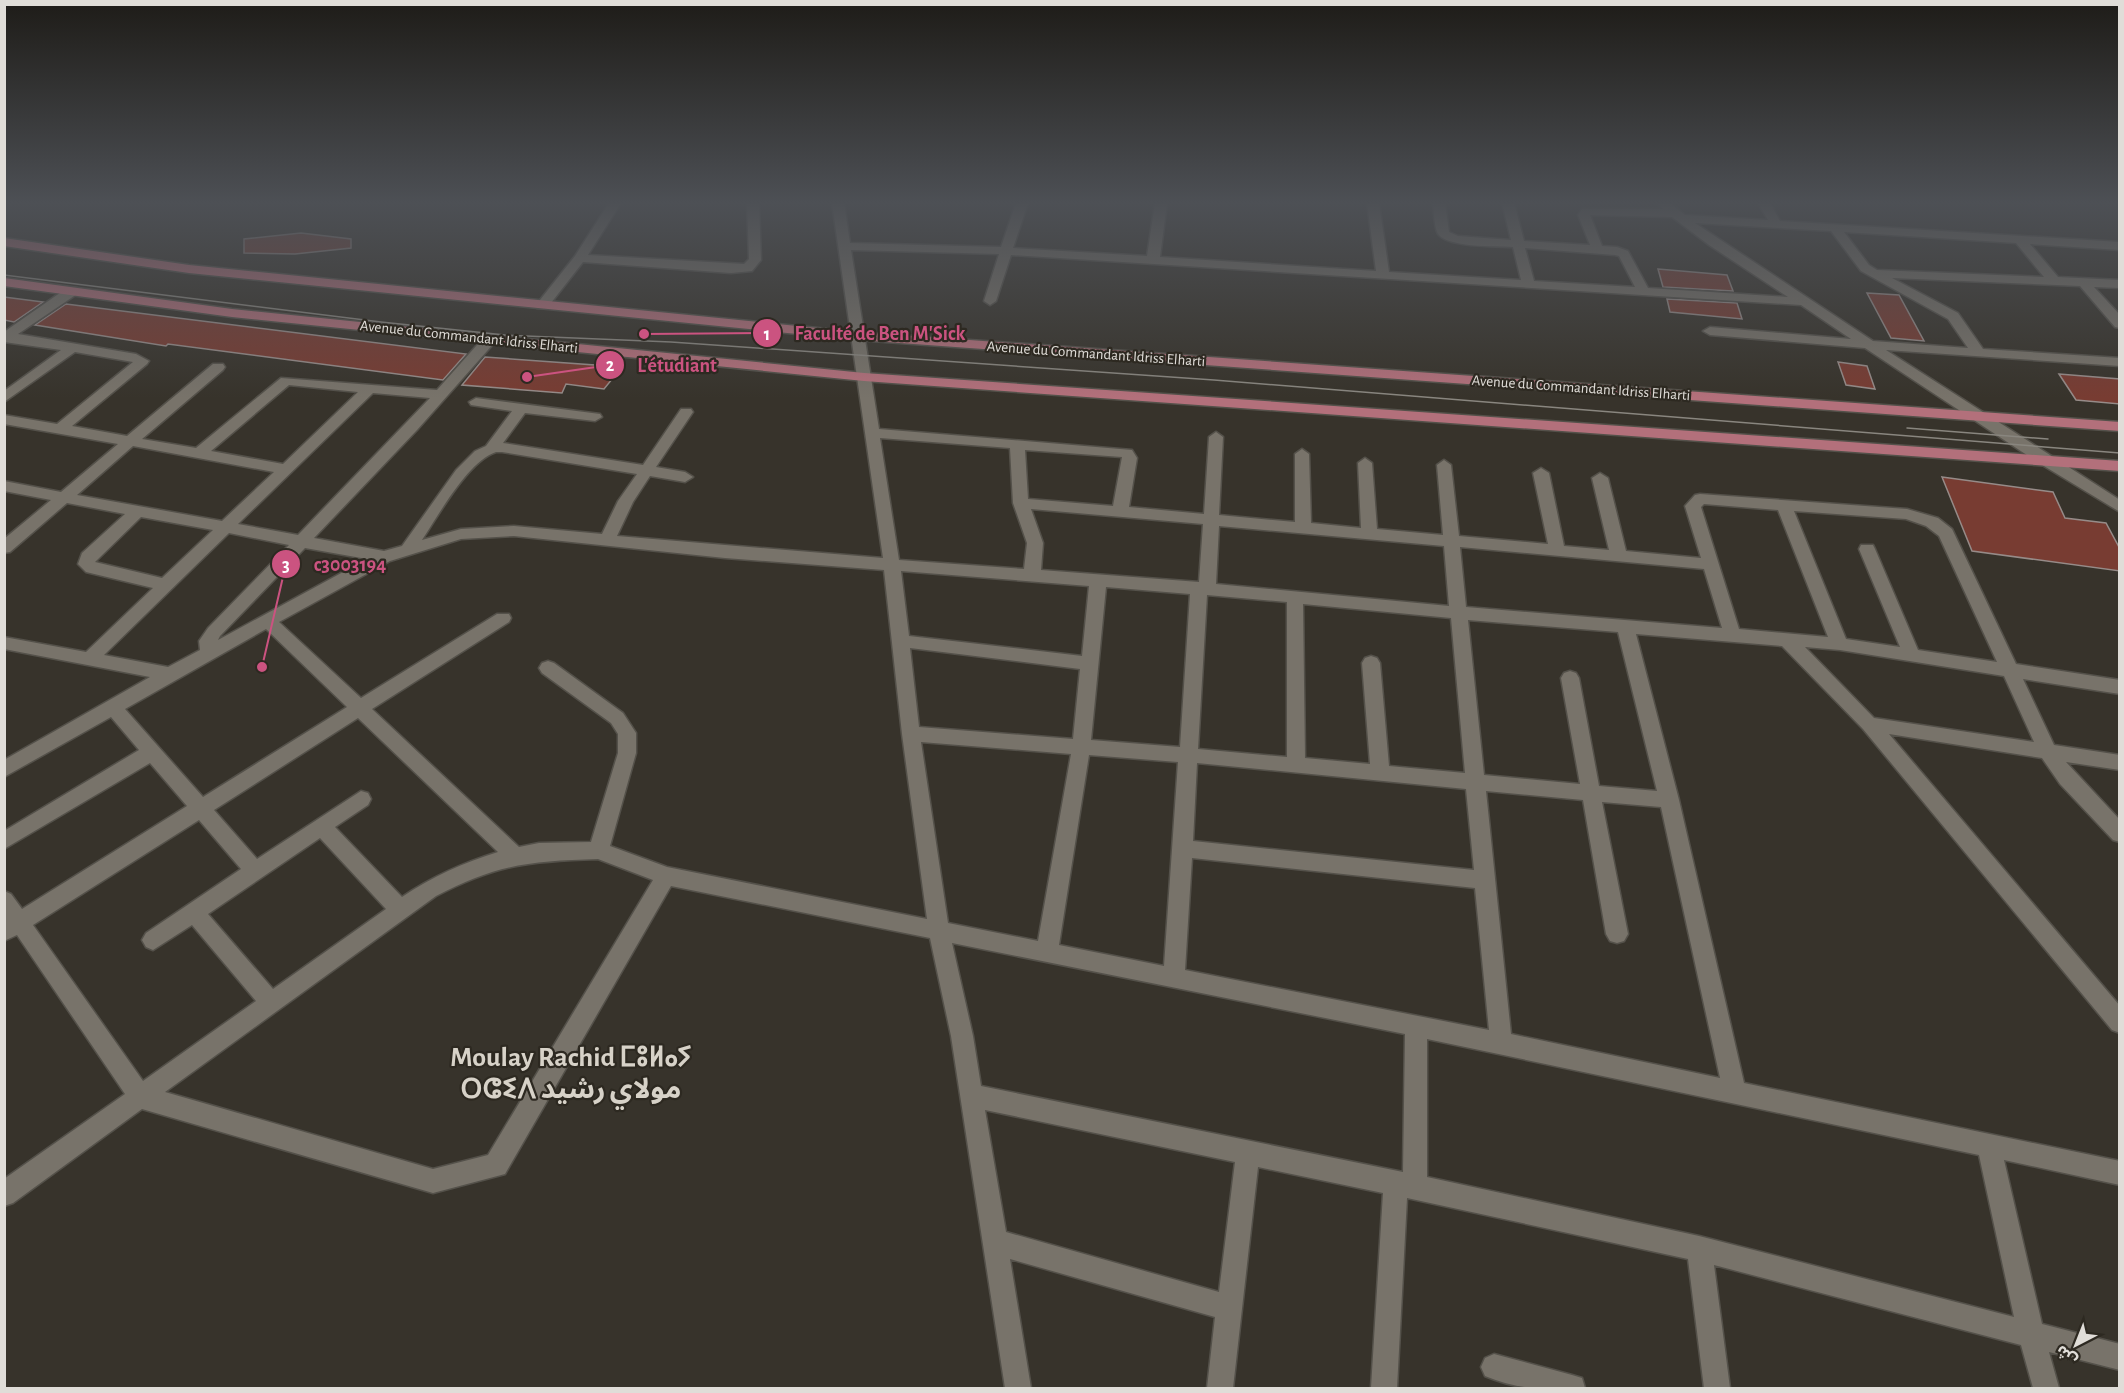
<svg xmlns="http://www.w3.org/2000/svg" width="2124" height="1393" font-family="'Alegreya Sans','Noto Sans Arabic','Noto Sans Tifinagh',sans-serif">
<style>
.building{fill:#783c32;stroke:#968b88;stroke-width:1.5}
.lines{fill:none;stroke-linecap:round;stroke-linejoin:round}
.minor-casing{stroke:#54514a;stroke-width:3}
.major-casing{stroke:#54514a;stroke-width:3}
.minor{fill:#78736a;fill-rule:evenodd}
.major{fill:#b3707b;fill-rule:evenodd}
.tram{stroke:#89867f;stroke-width:1.5}
.labels{text-anchor:middle;dominant-baseline:central;stroke-width:4.5;stroke-linejoin:round;paint-order:stroke}
.far-street-label{font-size:15px;fill:#e0ddd8;stroke:#2d2921}
.near-district-label{font-size:28px;font-weight:bold;fill:#d7d2c8;stroke:#2d2921}
.leader{fill:none;stroke:#cb5380;stroke-width:2}
.callout-dot{fill:#cb5380;stroke:#2d2921;stroke-width:2}
.mark-label{font-size:18px;text-anchor:middle;font-weight:bold;fill:#fff}
.callout-label{font-size:20px;text-anchor:middle;font-weight:bold;fill:#cb5380;stroke:#2d2921;stroke-width:4.5;stroke-linejoin:round;paint-order:stroke}
</style>
<rect width="100%" height="100%" fill="#37332b"/>
<g class="building">
<polygon points="301,233 351,239 351,248 295,254 244,253 244,239"/>
<polygon points="1658,269 1727,275 1733,291 1663,287"/>
<polygon points="1867,293 1899,295 1924,341 1891,338"/>
<polygon points="4,297 43,302 14,322 4,320"/>
<polygon points="1667,299 1737,303 1742,319 1670,312"/>
<polygon points="66,304 466,354 443,380 168,344 166,346 35,325"/>
<polygon points="485,357 622,367 604,389 566,384 562,393 462,385"/>
<polygon points="1838,362 1867,366 1875,389 1846,385"/>
<polygon points="2059,374 2120,379 2120,404 2076,400"/>
<polygon points="1942,477 2053,492 2065,518 2106,523 2120,549 2120,571 1972,551"/>
</g>
<g class="lines">
<defs>
<g id="minor">
<polygon points="609,203 621,203 588,255 744,264 749,259 747,203 759,203 761,260 752,271 731,273 583,262 547,308 537,308 536,305 575,256"/>
<path d="M832 203H844L850 243 1001 247 1016 203H1028L1013 248 1147 256 1155 203H1167L1160 257 1376 271 1367 203H1379L1389 272 1521 280 1513 247C1497 246 1443 248 1437 232 1434 224 1434 212 1433 203H1445L1449 232 1458 236 1511 240 1502 203H1514L1524 241 1590 245 1578 215 1582 209H1663L1656 203H1670L1685 215 1768 220 1758 203H1770L1780 221 2120 242V250L2030 244 2058 277 2120 280V288L2094 287 2120 315V328L2115 327 2080 286 1892 278 1958 313 1983 349 2120 358V366L1886 350 2120 500V512L2039 463 1865 348 1710 335 1703 331 1710 327 1851 339 1801 305 1011 255 996 301 990 305 984 301 999 254 851 250 879 429 1132 450 1137 458 1129 507 1204 514 1209 437 1216 432 1223 437 1219 515 1295 522V454L1302 449 1309 454 1311 523 1361 528 1358 463 1365 458 1372 463 1377 529 1443 535 1437 465 1444 460 1451 465 1459 536 1548 544 1533 473 1541 468 1549 473 1564 546 1609 550 1592 478 1600 473 1608 478 1626 551 1701 558 1685 506 1695 495 1700 494 1907 509 1938 518 1952 529 2016 664 2120 680V694L2023 679 2054 745 2120 755V770L2066 762 2120 820V842L2113 840 2060 784 2042 758 1889 734 2120 1006V1033L2112 1030 1863 729 1782 646 1636 634 1679 800 1744 1083 2120 1161V1185L2004 1160 2042 1324 2120 1344V1370L2049 1352 2059 1388H2033L2021 1345 1714 1265 1730 1388H1704L1688 1259 1407 1198 1397 1388H1371L1383 1193 1258 1167 1233 1388H1207L1215 1317 1010 1259 1031 1388H1005L951 1036 930 938 671 886 505 1174 433 1193 142 1109 13 1203 4 1206V1179L125 1094 17 935 4 941V891L11 894 22 909 187 806 150 763 4 849V831L139 750 111 717 4 777V760L150 677 4 649V637L86 652 153 588 86 572 78 564 82 553 125 514 67 503 10 552 4 553V539L51 500 4 491V481L61 492 118 444 4 424V415L57 424 133 362 75 352 4 402V391L61 350 4 342V332L67 288H77L78 291 77 294 18 334 136 354 149 361 147 364 72 426 127 436 213 364H223L225 367 223 370 142 439 196 448 281 378 437 390 485 336H495L497 339 495 342 417 430 314 538 384 551 402 546 456 470 475 451 486 446 512 411 471 405 469 402 476 398 600 414 602 417 595 421 525 413 503 443 643 465 681 409H691L693 412 656 467 685 472 693 477 685 482 650 476 633 502 617 536 883 558ZM1590 215 1672 217 1709 245 1788 297 1648 288 1628 251 1617 247 1602 246ZM1695 223 1831 231 1861 271 1948 319 1968 348 1873 341ZM1844 232 2016 243 2044 277 1877 270 1869 265ZM1525 248 1615 255 1619 256 1635 287 1534 281ZM289 385 358 392 283 464 211 451ZM373 393 430 398 298 535 238 524ZM880 438 1010 448 1013 503 1027 543 1024 569 899 560ZM133 446 274 472 222 521 77 495ZM1025 450 1122 457 1113 506 1028 499ZM496 452H502L637 474 618 501 602 534 514 526 461 529 422 540C438 516 468 461 496 452ZM1704 504 1778 510 1828 637 1739 629 1701 507ZM1031 509 1203 524 1199 582 1041 570 1043 543ZM1794 511 1906 519 1926 526 1939 536 1997 662 1918 650 1875 549 1873 545H1861L1859 549 1900 647 1846 639ZM141 517 213 530 162 578 95 562ZM1219 526 1444 546 1449 606 1216 584ZM229 533 289 545 208 628 199 641 200 650 168 667 104 655ZM514 536 725 558 884 570 902 734 927 919 667 867 610 846 636 753V733L623 713 554 663 548 661 542 663 539 668 542 673 611 723 618 734V753L591 842 539 843 519 847 372 709 509 622 511 618 509 614H497L361 698 279 622 390 561 461 539ZM1460 547 1704 569 1722 628 1466 607ZM305 548 367 559 218 640 220 636ZM901 571 1089 586 1082 656 909 636ZM1106 587 1190 594 1180 747 1091 740ZM1207 595 1287 602V757L1198 749ZM1303 604 1451 618 1465 773 1389 766 1380 663 1377 658 1371 656 1365 658 1362 663 1370 764 1305 758ZM1468 620 1618 632 1657 791 1599 786 1579 678 1576 673 1570 671 1564 673 1561 678 1580 784 1484 775ZM266 629 347 707 203 797 125 709ZM1805 647 1840 650 2004 676 2034 742 1874 718ZM910 648 1080 669 1073 739 919 727ZM358 718 498 852C463 863 433 876 402 897L335 827 368 805 371 799 368 793 361 791 257 859 214 810ZM921 742 1071 754 1038 941 948 923ZM1089 755 1178 762 1164 966 1059 945ZM1197 763 1466 789 1474 870 1193 841ZM1486 791 1583 800 1606 934 1610 941 1617 943 1624 941 1628 934 1602 802 1661 807 1720 1078 1511 1034ZM199 820 241 869 146 933 142 940 146 947 153 950 192 925 256 1001 143 1081 33 925ZM320 838 386 909 273 989 208 914ZM1192 858 1475 888 1489 1030 1185 970ZM598 859 653 880 488 1155 433 1169 165 1092 436 896C497 864 531 861 598 859ZM952 943 1405 1034 1403 1172 981 1086 973 1036ZM1427 1039 1979 1155 2014 1317 1699 1236 1427 1177ZM985 1110 1235 1162 1219 1292 1006 1232Z"/>
<path d="M1494 1354 1572 1375 1582 1378 1585 1388C1552 1392 1516 1389 1485 1376L1481 1367 1485 1358Z"/>
</g>
<g id="major">
<polygon points="4,238 189,265 858,332 2120,422 2120,431 858,340 189,273 4,246"/>
<polygon points="4,278 232,309 864,373 2120,461 2120,471 864,381 232,317 4,286"/>
</g>
</defs>
<use href="#minor" class="minor-casing"/>
<use href="#major" class="major-casing"/>
<use href="#minor" class="minor"/>
<use href="#major" class="major"/>
<g class="tram">
<polyline points="4,275 381,322 505,335 671,342 1214,380 2120,453"/>
<polyline points="1907,428 2048,439"/>
</g>
</g>
<linearGradient id="sky" x2="0" y2="1"><stop stop-color="#1e1c18"/><stop offset="0.51" stop-color="#4d5055"/><stop offset="1" stop-color="#4d5055" stop-opacity="0"/></linearGradient>
<rect width="2124" height="398" fill="url(#sky)"/>
<g class="labels">
<g class="far-street-label">
<text transform="translate(469 337) rotate(6)">Avenue du Commandant Idriss Elharti</text>
<text transform="translate(1096 354) rotate(4)">Avenue du Commandant Idriss Elharti</text>
<text transform="translate(1581 388) rotate(4)">Avenue du Commandant Idriss Elharti</text>
</g>
<g class="near-district-label">
<text x="571" y="1058">Moulay Rachid ⵎⵓⵍⴰⵢ<tspan x="571" dy="32">ⵔⵛⵉⴷ مولاي رشيد</tspan></text>
</g>
</g>
<path class="leader" d="M644 334L767 333M527 377L610 365M262 667L286 564"/>
<g class="callout-dot">
<circle cx="644" cy="334" r="6"/>
<circle cx="527" cy="377" r="6"/>
<circle cx="262" cy="667" r="6"/>
<circle cx="767" cy="333" r="15"/>
<circle cx="610" cy="365" r="15"/>
<circle cx="286" cy="564" r="15"/>
</g>
<g class="mark-label">
<text x="767" y="340">1</text>
<text x="610" y="371">2</text>
<text x="286" y="571">3</text>
</g>
<g class="callout-label">
<text x="880" y="340">Faculté de Ben M'Sick</text>
<text x="677" y="372">L'étudiant</text>
<text x="350" y="571">c3003194</text>
</g>
<rect width="2124" height="1393" fill="none" stroke="#e0ddd8" stroke-width="12"/>
<g transform="translate(2076 1345) rotate(222)" stroke="#2d2921" stroke-width="4.5" paint-order="stroke">
<path d="M0-4.5L10 22L0 15L-10 22Z" fill="#e0ddd8"/>
<text y="-9" font-size="16" font-weight="bold" text-anchor="middle" fill="#e0ddd8">ش</text>
</g>
</svg>
